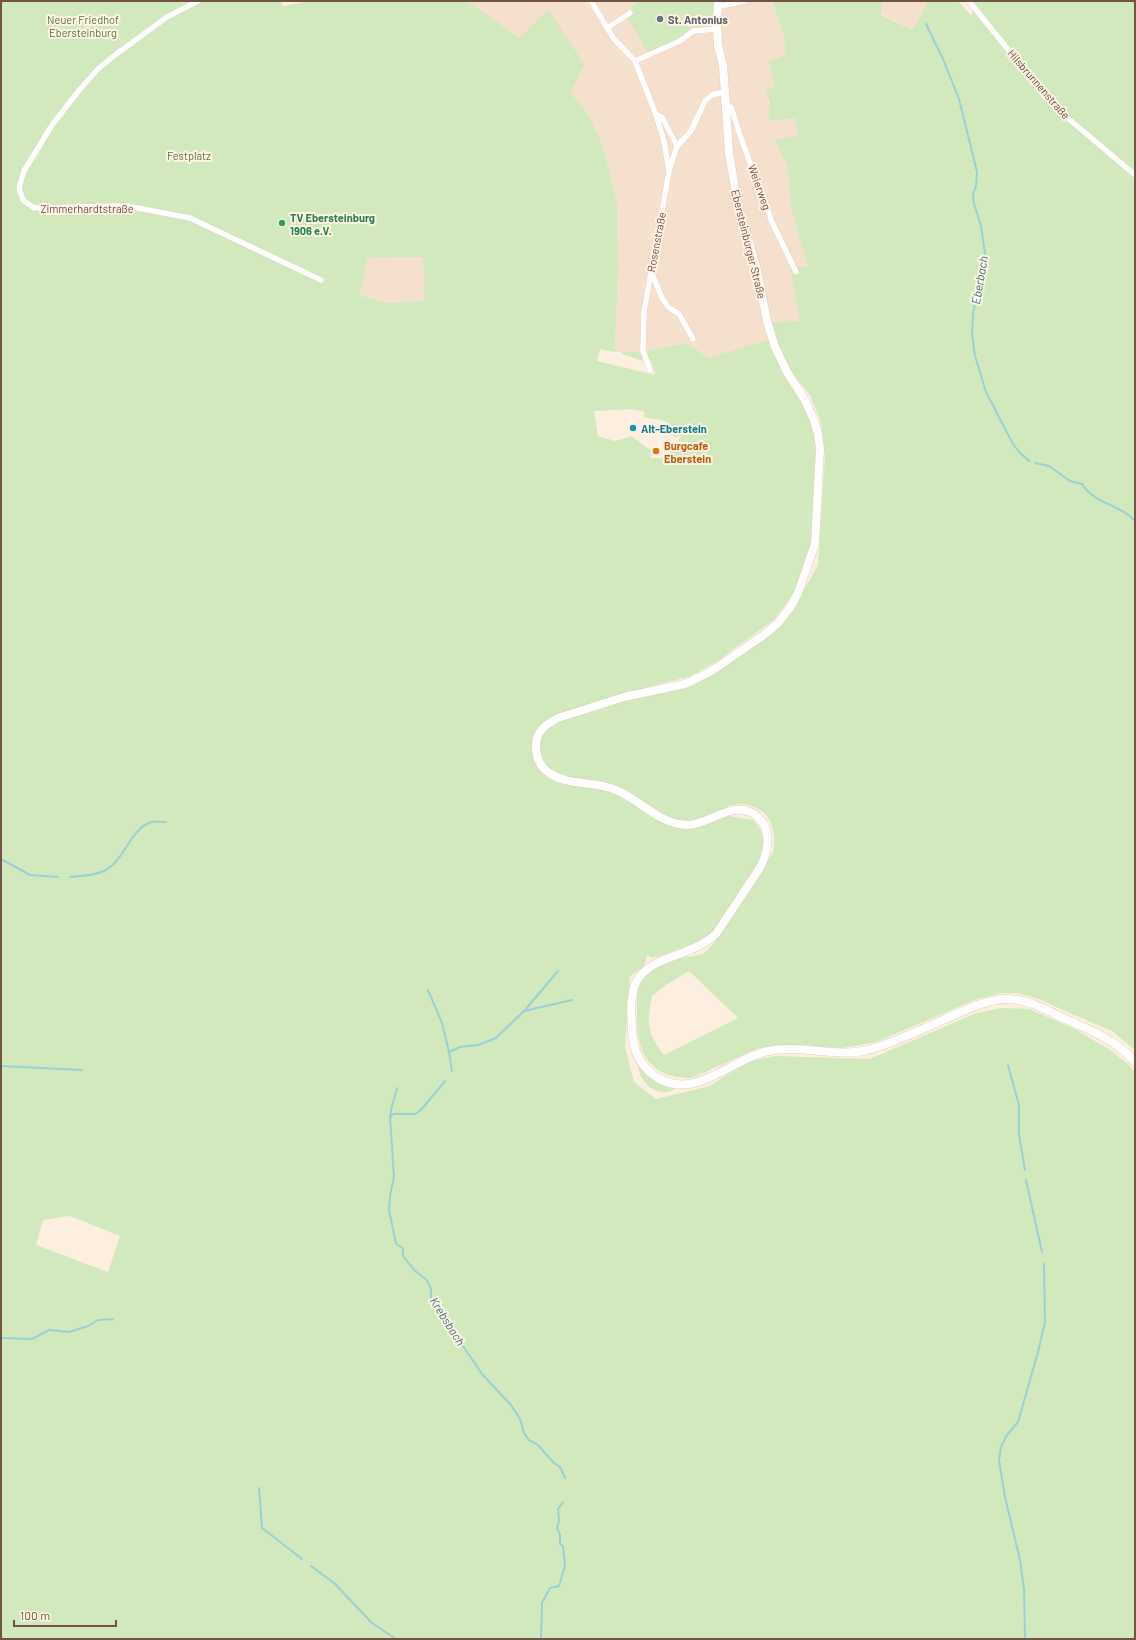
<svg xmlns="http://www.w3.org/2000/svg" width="1136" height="1640" font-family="Barlow,sans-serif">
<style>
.residential{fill:#f4e0cd}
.green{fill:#d2e9be;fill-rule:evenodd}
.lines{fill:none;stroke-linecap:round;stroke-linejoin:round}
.stream{stroke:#9ad1d7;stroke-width:2}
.street-casing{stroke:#e0cabb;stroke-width:6}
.secondary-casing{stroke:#e7cdbb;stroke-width:9}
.street{stroke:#fff;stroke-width:5.5}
.secondary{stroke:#fff;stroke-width:8}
.worship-dot{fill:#6b7280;stroke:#fff3e5;stroke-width:1.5}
.leisure-dot{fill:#2e9e5b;stroke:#fff3e5;stroke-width:1.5}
.culture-dot{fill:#0f9aa8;stroke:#fff3e5;stroke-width:1.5}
.food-dot{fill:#e8710a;stroke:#fff3e5;stroke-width:1.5}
.labels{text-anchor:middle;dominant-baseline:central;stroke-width:4;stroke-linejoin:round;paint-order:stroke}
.park-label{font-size:11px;fill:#54783f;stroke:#fff3e5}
.worship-label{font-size:11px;font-weight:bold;fill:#5b616d;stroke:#fff3e5;text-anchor:start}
.street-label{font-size:11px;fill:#725447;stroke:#fff3e5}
.leisure-label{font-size:11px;font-weight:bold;fill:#27864d;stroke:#fff3e5;text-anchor:start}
.culture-label{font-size:11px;font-weight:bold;fill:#0d838f;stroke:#fff3e5;text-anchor:start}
.food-label{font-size:11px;font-weight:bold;fill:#c56008;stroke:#fff3e5;text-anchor:start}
.water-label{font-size:12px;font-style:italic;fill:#3e787f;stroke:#fff3e5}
</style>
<rect width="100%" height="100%" fill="#fcefdf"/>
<g class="residential">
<polygon points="467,1 772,1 785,41 787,63 812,76 765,90 769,104 802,96 825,232 800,321 773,322 770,339 709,358 687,343 647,351 615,352 618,271 617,201 603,146 588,114 539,53"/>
<polygon points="883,1 928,1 913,30 881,14"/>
<polygon points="423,257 424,301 386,303 360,295 368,258"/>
</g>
<g class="green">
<path d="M1 1H281L283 6 311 1H467L520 38 548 9 584 64 571 93 588 114 603 146 617 201 618 271 615 352 600 349 597 361 655 375 651 361H643L622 354V352L647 351 687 343 709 358 770 339 782 373 801 402 814 429 816 450 814 526 808 555 795 591 775 619 716 662 688 677 644 688 640 697 690 687 713 675 762 641 793 610 818 565 825 456 821 422 810 395 792 373 778 343 772 322 800 321 790 268 808 266 792 212 787 165 775 140 798 136 795 118 769 121 770 104 765 90 775 87 769 61 786 55 785 41 772 1H883L881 15 913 30 928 1H958L972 16 973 1H1135V1050L1112 1031 1065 1011 1039 999 1016 993H1003L977 999 876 1042 843 1048 780 1045 756 1049 692 1078C647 1079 635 1049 637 1010 637 1000 636 989 641 980 651 966 671 960 686 957 691 956 699 956 704 953 714 948 772 860 774 848 775 836 773 820 763 812 753 804 738 802 726 807L729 816 753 820C761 829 765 837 764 850 762 860 717 929 709 935 699 943 687 945 676 950 668 953 661 956 653 958L647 955 644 967 630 976 625 1047 634 1082 656 1099 710 1086 748 1061 776 1056 870 1059 974 1014 1001 1008 1029 1009 1075 1029 1110 1050 1128 1064 1135 1072V1639H1ZM423 257 424 301 386 303 360 295 368 258ZM633 409 645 412 643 417 666 421 674 437 681 436 678 441 680 444 663 458H651L650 449H648L632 436 615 441 598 436 594 411ZM689 971 738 1018 664 1055C646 1032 647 1023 652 996L666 985ZM70 1216 120 1236 108 1272 36 1245 43 1220Z"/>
<polygon points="637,1 716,1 714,25 690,28 680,41 648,53 629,19 631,8"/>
<path d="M638 1064 678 1087C673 1090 669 1093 663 1092 649 1091 638 1077 638 1064Z"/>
</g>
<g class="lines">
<g class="stream">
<polyline points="926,24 943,59 959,99 977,172 976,186 973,194 974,204 981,226 985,254 973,314 972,334 975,356 986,392 1013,444 1019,452 1029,461"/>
<path d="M1035 463 1049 466 1070 481 1082 484C1094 504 1120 504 1135 521"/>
<polyline points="1,859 30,875 58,877"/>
<path d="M70 877C81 876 93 876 104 871 124 862 129 830 151 822 155 821 162 822 166 822"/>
<polyline points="428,990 442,1023 449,1052"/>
<polyline points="525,1010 558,971"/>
<polyline points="1008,1065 1019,1105 1019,1135 1025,1170"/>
<polyline points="1,1066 82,1070"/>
<polyline points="452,1071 449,1052 460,1047 478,1045 496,1038 524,1011 572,1000"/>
<polyline points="445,1081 421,1110 415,1114 393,1114 390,1118 394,1177 390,1196 389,1210 396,1244 403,1248 403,1256 415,1271 427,1280 431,1289 431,1299 482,1374 511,1405 520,1419 524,1433 529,1440 538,1445 554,1463 560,1467 565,1478"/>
<polyline points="390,1118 391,1110 397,1088"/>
<polyline points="1026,1180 1042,1252"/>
<polyline points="1,1338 32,1339 49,1330 69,1332 88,1326 98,1320 113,1319"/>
<polyline points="259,1488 262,1528 302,1559"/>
<polyline points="311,1566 334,1583 372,1623 396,1639"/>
<polyline points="541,1639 542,1603 550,1588 559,1586 565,1566 563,1546 560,1544 560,1535 557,1528 559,1521 558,1509 563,1502"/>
<polyline points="1025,1639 1024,1589 1020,1560 1005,1497 999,1460 1001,1447 1007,1435 1018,1422 1038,1352 1045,1322 1044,1264"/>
</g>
<defs>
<g id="street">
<polyline points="198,1 167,17 115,55 98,69 81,88 52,125 24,171 19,188 23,200 34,208 127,206 190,218 321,280"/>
<polyline points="591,1 614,39 635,61 656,115 664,141 669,172 644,312 643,351 650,370"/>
<polyline points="969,1 1018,62 1063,114 1135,175"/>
<polyline points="717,7 744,1"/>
<polyline points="607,28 630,13"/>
<polyline points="635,61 680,41 693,31 717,29"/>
<polyline points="725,105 731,107 741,138 772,222 796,272"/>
<polyline points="656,115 662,117 677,146"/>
<polyline points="670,168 677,146 691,131 705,101 712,95 724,92"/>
<polyline points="651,271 662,298 668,307 679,314 693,339"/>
</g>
<path id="secondary" d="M718 1 717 29 718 46 723 65 729 153 738 206 756 266 767 321 775 347 787 372 805 400 813 418 818 433 820 449 815 544 798 593 790 608 778 623 764 635 710 672 685 684 624 697 558 718C546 724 535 732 536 747 536 759 541 768 551 774 570 786 596 781 616 790 641 800 659 825 688 825 711 824 732 800 754 814 773 827 769 848 761 866L716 934C710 939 705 943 698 946 680 956 655 959 641 975 629 988 631 1013 632 1030 633 1047 638 1063 652 1074 692 1105 730 1059 768 1051 801 1044 835 1058 868 1050 897 1042 926 1027 954 1015 970 1008 987 1000 1005 999 1028 998 1051 1013 1072 1022 1085 1028 1098 1033 1110 1041 1120 1047 1128 1053 1135 1062"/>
</defs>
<use href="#street" class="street-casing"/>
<use href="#secondary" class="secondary-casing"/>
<use href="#street" class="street"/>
<use href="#secondary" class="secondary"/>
</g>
<circle class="worship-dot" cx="660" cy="19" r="4"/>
<circle class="leisure-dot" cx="282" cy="223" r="4"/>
<circle class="culture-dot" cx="633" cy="428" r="4"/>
<circle class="food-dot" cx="656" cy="451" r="4"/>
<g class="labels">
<g class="park-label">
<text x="83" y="19">Neuer Friedhof<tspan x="83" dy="13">Ebersteinburg</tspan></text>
<text x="189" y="155">Festplatz</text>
</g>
<g class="worship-label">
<text x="668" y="19">St. Antonius</text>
</g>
<g class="street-label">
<text transform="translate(1039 84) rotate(49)">Hilsbrunnenstraße</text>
<text transform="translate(760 187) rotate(70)">Weierweg</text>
<text x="87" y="208">Zimmerhardtstraße</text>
<text transform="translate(656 242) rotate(-79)">Rosenstraße</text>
<text transform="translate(749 244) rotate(76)">Ebersteinburger Straße</text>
</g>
<g class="leisure-label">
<text x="290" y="217">TV Ebersteinburg<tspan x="290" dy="13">1906 e.V.</tspan></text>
</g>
<g class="culture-label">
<text x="641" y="428">Alt-Eberstein</text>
</g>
<g class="food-label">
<text x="664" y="445">Burgcafe<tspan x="664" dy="13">Eberstein</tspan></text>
</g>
<g class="water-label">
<text transform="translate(979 280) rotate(-80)">Eberbach</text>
<text transform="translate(448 1321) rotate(58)">Krebsbach</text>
</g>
</g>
<rect width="1136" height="1640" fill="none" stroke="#725447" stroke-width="4"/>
<path d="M14 1620v6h102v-6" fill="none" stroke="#725447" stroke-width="2"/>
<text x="20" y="1620" font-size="12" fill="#725447" stroke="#fff3e5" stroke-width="3" paint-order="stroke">100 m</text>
</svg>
